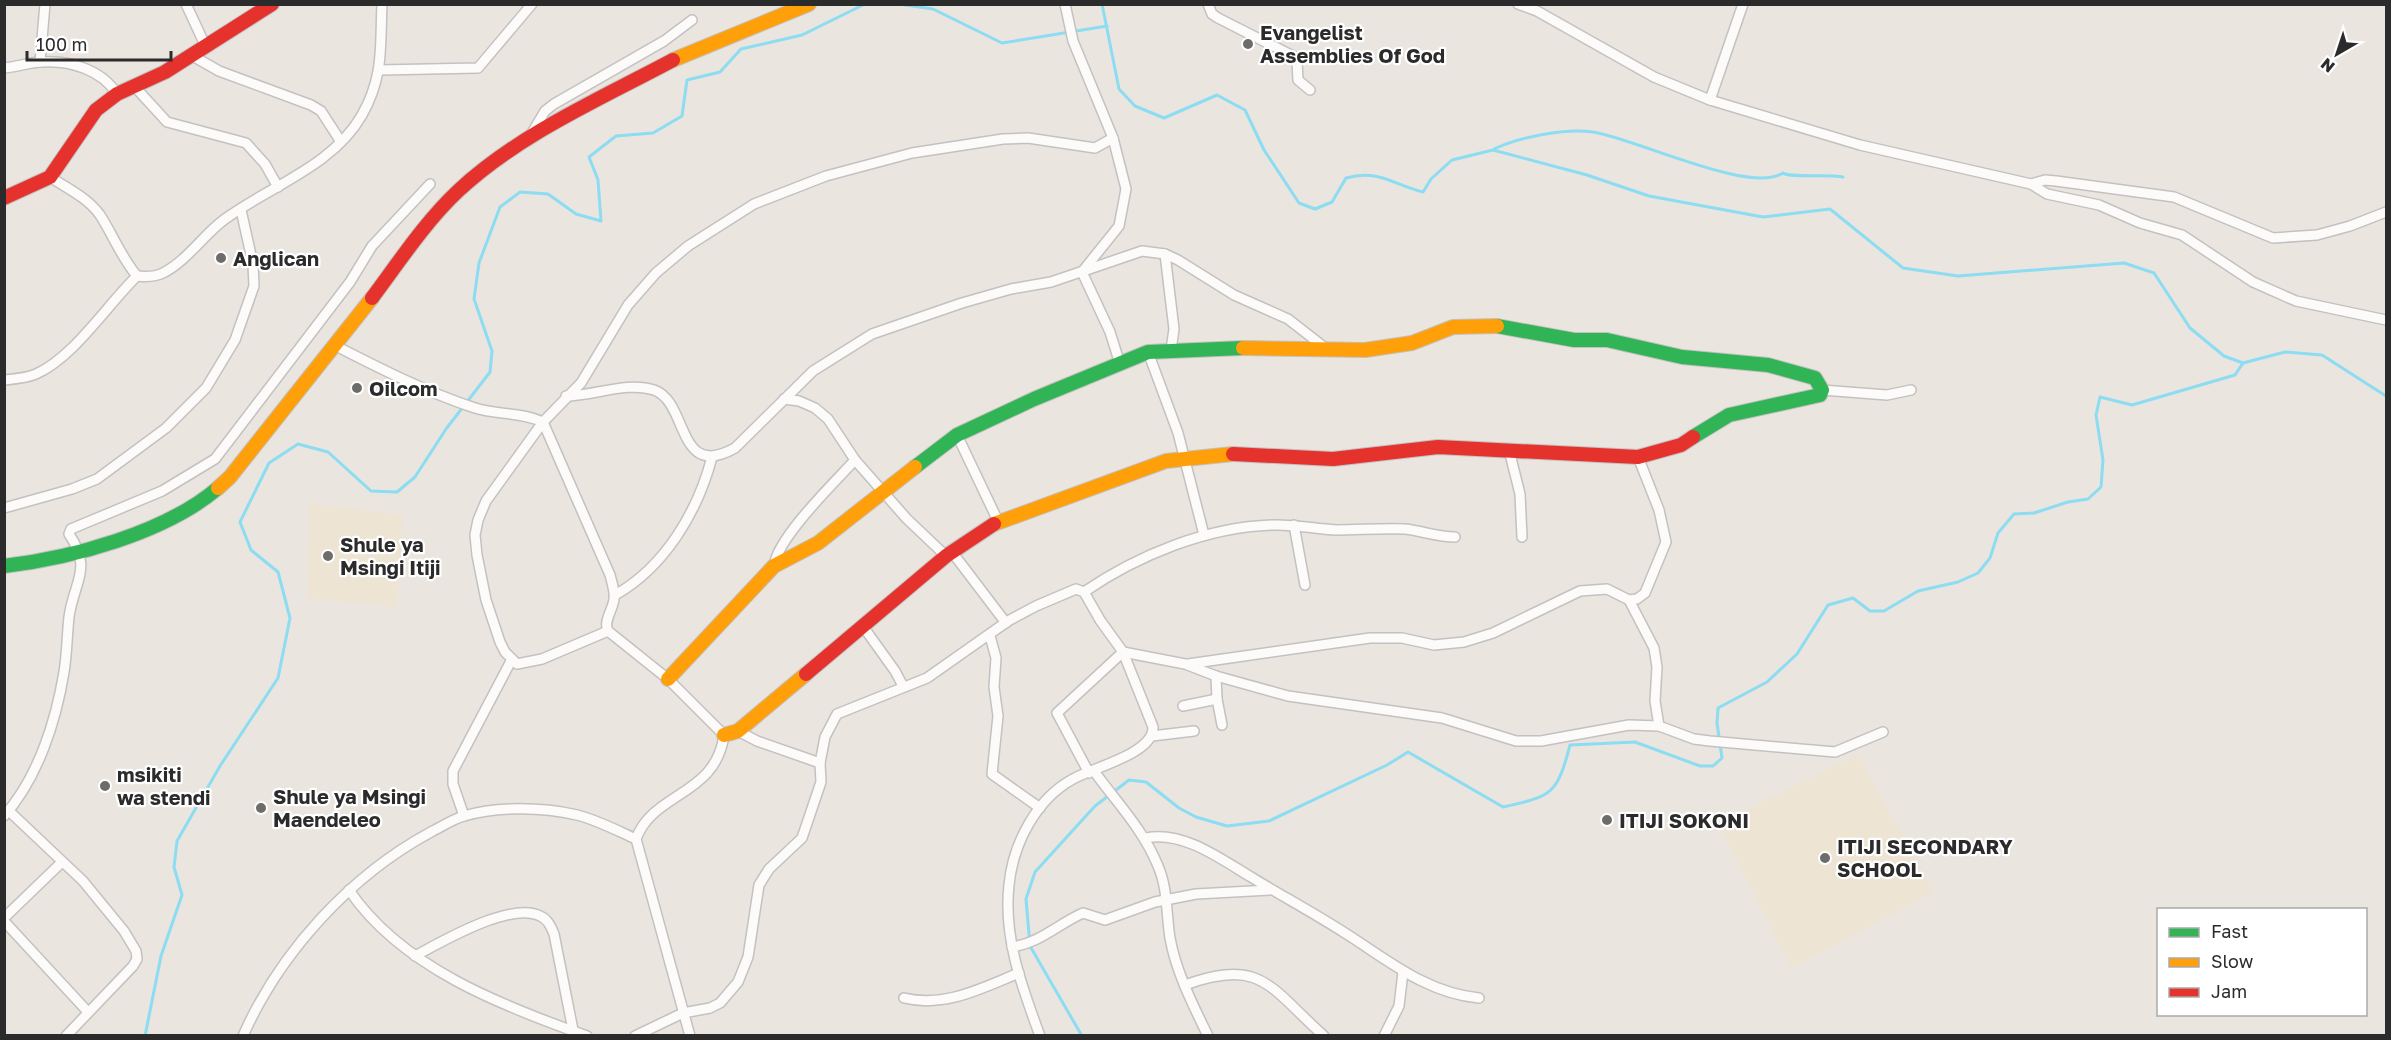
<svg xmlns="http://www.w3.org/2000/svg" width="2391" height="1040" font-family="'Golos Text',sans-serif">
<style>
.education{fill:#eee4d3}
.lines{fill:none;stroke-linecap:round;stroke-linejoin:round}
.stream{stroke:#8cdcf2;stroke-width:3}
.street-casing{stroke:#c3c1c1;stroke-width:12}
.fast-casing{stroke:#c3c1c1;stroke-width:16}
.slow-casing{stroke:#c3c1c1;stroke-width:16}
.jam-casing{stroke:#c3c1c1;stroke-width:16}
.street{stroke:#fcfbfa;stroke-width:9}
.fast{stroke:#30b455;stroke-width:14}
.slow{stroke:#ff9f0a;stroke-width:14}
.jam{stroke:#e5322d;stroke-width:14}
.poi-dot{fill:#6e6c6a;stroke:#fff;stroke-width:2}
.labels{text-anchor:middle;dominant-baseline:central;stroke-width:4.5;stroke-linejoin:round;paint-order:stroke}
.poi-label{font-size:20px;font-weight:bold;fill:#2b2b2b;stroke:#fff;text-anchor:start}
</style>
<rect width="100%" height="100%" fill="#eae5df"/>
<g class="education">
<polygon points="309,503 403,515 397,607 308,598"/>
<polygon points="1858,754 1933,892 1792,968 1719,825"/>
</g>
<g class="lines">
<g class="stream">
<polyline points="899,4 933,9 1002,43 1107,26"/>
<path d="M1102 4 1119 89 1135 106 1164 118 1217 95 1245 110 1264 150 1299 203 1315 209 1332 202 1346 178C1378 169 1392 184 1423 192L1431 179 1452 160 1493 150 1587 175 1649 196 1763 217 1830 209 1903 268 1958 276 2124 263 2154 273 2190 328 2224 356 2243 363"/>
<path d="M1494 149C1520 137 1565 128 1593 132 1634 138 1751 195 1783 173 1789 178 1829 174 1843 177"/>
<polyline points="145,1036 161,956 182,895 174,867 177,841 220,766 278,678 290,618 278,572 251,550 240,522 269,463 298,444 328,452 371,491 397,492 415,477 446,429 490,372 492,351 474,299 479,263 500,207 520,192 548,194 576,214 601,221 598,180 589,157 616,136 653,133 682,116 687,80 720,72 741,49 802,35 865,4"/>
<path d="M1082 1036 1030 946 1026 899 1035 872 1095 806 1129 780 1146 782 1179 808 1196 817 1227 826 1269 821 1387 765 1408 752 1503 807C1552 796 1557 795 1570 745L1635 742 1700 766H1713L1722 758 1717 723 1718 708 1767 682 1797 654 1828 605 1853 598 1870 611H1884L1918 591 1958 582 1978 573 1990 558 1998 533 2014 514 2034 513 2068 502 2088 499 2101 487 2103 460 2096 415 2100 397 2132 405 2235 375 2243 363 2285 352 2322 355 2386 396"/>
</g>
<defs>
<g id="street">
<polyline points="186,4 205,45"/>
<polyline points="1065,4 1073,41 1113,138 1126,189 1119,226 1082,272 1110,332 1120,364"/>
<polyline points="1208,4 1212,14 1218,18 1293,56 1297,62 1298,80 1310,90"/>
<polyline points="1518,4 1537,11 1654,77 1710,100 1860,145 2031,184 2045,180 2056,181 2174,197 2273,238 2317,235 2350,226 2386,212"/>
<polyline points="191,55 219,71 311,105 321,111 341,142"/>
<polyline points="40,62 45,4"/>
<path d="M4 68C17 67 30 62 42 62 70 60 102 70 117 94"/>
<polyline points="380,70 478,68 532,4"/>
<polyline points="135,87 167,122 246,143 265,164 278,187"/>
<polyline points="1710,100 1743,4"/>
<polyline points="530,136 545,111 554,104 664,41 692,20"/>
<path d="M50 177C67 188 88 198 100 215 113 235 121 257 137 276 146 277 155 277 163 273 187 261 204 234 225 219 270 186 333 166 362 115 384 76 380 47 382 4"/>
<polyline points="2031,184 2047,194 2099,205 2140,223 2182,235 2253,282 2296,301 2386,320"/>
<polyline points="1165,254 1174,329 1171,350"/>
<path d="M336 346C381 369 426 392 475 408 497 415 522 412 543 422L610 575C612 583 615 591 614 599 613 610 603 621 608 631L668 679 724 735C716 796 653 792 636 839L690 1036"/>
<polyline points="1148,352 1178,433 1204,535"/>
<path d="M4 380C15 379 27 378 36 374 74 357 107 305 137 276"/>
<polyline points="1822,390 1887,395 1911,390"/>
<path d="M566 396C594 396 627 381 654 390 689 402 676 481 735 448L813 371 872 334 962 303 1011 289 1051 282 1142 251 1165 254 1178 260 1234 295 1288 319 1324 347"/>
<polyline points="784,399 799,401 815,408 828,419 855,460 907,519 946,556"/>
<polyline points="957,435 998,521"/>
<polyline points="1509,450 1520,494 1522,537"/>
<polyline points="4,508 72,489 97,479 166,428 206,388 235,340 254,286 253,264 241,210"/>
<polyline points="1294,525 1305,585"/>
<polyline points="952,552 1006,623"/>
<path d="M774 566C777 538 835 482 855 460"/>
<path d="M1084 592C1138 555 1207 527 1272 525 1294 524 1315 529 1336 530 1359 530 1382 528 1405 529 1423 531 1437 537 1455 537"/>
<path d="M615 595C665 567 698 511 712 457"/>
<polyline points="1629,600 1637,599 1645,593 1666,542 1659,510 1638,457"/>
<polyline points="862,625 895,671 903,686"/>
<polyline points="608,631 542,659 517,664 505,652 500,642 486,600 477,555 475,535 478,520 486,501 543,422 581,383 628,305 656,273 688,246 754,204 826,176 912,153 1003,139 1028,138 1095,148 1113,138"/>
<polyline points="990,636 996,658 994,687 998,716 992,774 1040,808"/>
<polyline points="1188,664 1370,638 1402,638 1434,645 1464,642 1493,633 1580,591 1607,589 1629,600 1654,648 1657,667 1655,701 1659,726"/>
<polyline points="1216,676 1217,699 1222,725"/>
<polyline points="1183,706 1217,699"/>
<polyline points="738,731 757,741 820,763"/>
<polyline points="1152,736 1194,731"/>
<path d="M1094 771C1117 803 1143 829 1158 866 1168 889 1166 913 1170 938 1176 972 1193 1005 1208 1036"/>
<polyline points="9,811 83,881 124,931 136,951 137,959 133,966 66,1036"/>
<path d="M4 816C38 778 56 721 64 672 67 654 67 635 69 617 74 581 93 569 69 534L71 529 162 491 215 459 350 282 372 246 430 184"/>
<polyline points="464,816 453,784 453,771 512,659"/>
<path d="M1146 838C1182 830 1221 859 1251 877 1282 896 1314 913 1345 933 1388 960 1426 993 1479 998"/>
<path d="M349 890C401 967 502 1006 587 1036"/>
<polyline points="4,918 62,862"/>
<polyline points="4,921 88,1012"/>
<path d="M1012 947C1040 943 1058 924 1083 913L1105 920 1155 902 1196 894 1270 890"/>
<path d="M415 956C441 942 511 901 540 916 548 919 551 927 554 934L573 1030"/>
<path d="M1185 985C1262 957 1270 988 1324 1036"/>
<path d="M904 998C945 1008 982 988 1019 973"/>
<path d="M243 1036C280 952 351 875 431 832 441 827 453 819 464 816 497 806 543 807 577 815 597 820 616 830 636 839"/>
<polyline points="635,1036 683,1013 710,1008 720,1003 738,982 748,957 759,885 769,869 802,838 821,782 820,763 825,737 837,714 927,678 1008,621 1036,606 1076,589 1084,592 1100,620 1123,652 1185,664 1216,676 1288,696 1442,718 1516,741 1541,741 1629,725 1659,726 1694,739 1710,741 1835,752 1883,732"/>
<path d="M1040 1036C1022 987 1003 937 1009 885 1013 844 1036 799 1073 779 1091 768 1154 754 1153 727L1123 652 1057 713 1089 773"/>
<polyline points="1384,1036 1399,1006 1403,972"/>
</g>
<g id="fast">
<polyline points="1497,326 1574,340 1607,340 1682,357 1768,365 1815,378 1822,390 1820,395 1729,415 1693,437"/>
<polyline points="915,467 957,435 1034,399 1148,352 1243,348"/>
<path d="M4 566C72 558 165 533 218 488"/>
</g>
<g id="slow">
<polyline points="673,60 809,4"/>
<polyline points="1243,348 1365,350 1412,343 1453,327 1497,326"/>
<polyline points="218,488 230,477 372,298"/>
<polyline points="994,524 1166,461 1233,454"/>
<polyline points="668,679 774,566 818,543 915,467"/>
<polyline points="724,735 738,731 806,674"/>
</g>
<g id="jam">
<polyline points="4,198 50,177 96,110 117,94 165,72 272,4"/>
<path d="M372 298C399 262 425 222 458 191 519 134 600 99 673 60"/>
<polyline points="1233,454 1333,459 1438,447 1638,457 1681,445 1693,437"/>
<polyline points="806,674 946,556 994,524"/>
</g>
</defs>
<use href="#street" class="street-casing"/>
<use href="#fast" class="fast-casing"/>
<use href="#slow" class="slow-casing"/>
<use href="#jam" class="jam-casing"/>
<use href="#street" class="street"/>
<use href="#fast" class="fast"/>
<use href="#slow" class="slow"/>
<use href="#jam" class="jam"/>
</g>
<g class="poi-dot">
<circle cx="1248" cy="44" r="6"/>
<circle cx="221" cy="258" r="6"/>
<circle cx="357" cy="388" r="6"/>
<circle cx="328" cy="556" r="6"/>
<circle cx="105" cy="786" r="6"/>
<circle cx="261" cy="808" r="6"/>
<circle cx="1607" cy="820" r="6"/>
<circle cx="1825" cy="858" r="6"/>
</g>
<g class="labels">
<g class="poi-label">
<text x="1260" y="32">Evangelist<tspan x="1260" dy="23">Assemblies Of God</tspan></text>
<text x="233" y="258">Anglican</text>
<text x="369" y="388">Oilcom</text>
<text x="340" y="544">Shule ya<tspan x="340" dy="23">Msingi Itiji</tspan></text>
<text x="117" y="774">msikiti<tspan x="117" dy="23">wa stendi</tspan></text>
<text x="273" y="796">Shule ya Msingi<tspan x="273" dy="23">Maendeleo</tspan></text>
<text x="1619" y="820">ITIJI SOKONI</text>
<text x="1837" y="846">ITIJI SECONDARY<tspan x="1837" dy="23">SCHOOL</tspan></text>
</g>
</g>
<rect width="2391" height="1040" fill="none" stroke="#2b2b2b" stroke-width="12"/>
<rect x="2157" y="908" width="210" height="108" fill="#ffffff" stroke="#aaaaaa" stroke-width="1.5"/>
<rect x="2169" y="928" width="30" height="9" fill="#30b455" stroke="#aaaaaa" stroke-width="1.5"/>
<text x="2211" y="938" font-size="18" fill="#2b2b2b">Fast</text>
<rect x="2169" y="958" width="30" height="9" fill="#ff9f0a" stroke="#aaaaaa" stroke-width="1.5"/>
<text x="2211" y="968" font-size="18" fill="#2b2b2b">Slow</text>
<rect x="2169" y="988" width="30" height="9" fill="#e5322d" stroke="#aaaaaa" stroke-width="1.5"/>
<text x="2211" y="998" font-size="18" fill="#2b2b2b">Jam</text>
<g transform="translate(2337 54) rotate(219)" stroke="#ffffff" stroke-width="4.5" paint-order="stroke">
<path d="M0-4.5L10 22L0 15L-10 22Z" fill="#2b2b2b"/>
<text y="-9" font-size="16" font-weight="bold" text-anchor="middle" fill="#2b2b2b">N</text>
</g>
<path d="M27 51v9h144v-9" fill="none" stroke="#2b2b2b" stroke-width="3"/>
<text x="36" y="51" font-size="18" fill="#2b2b2b" stroke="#ffffff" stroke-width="4.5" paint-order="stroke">100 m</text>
</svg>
